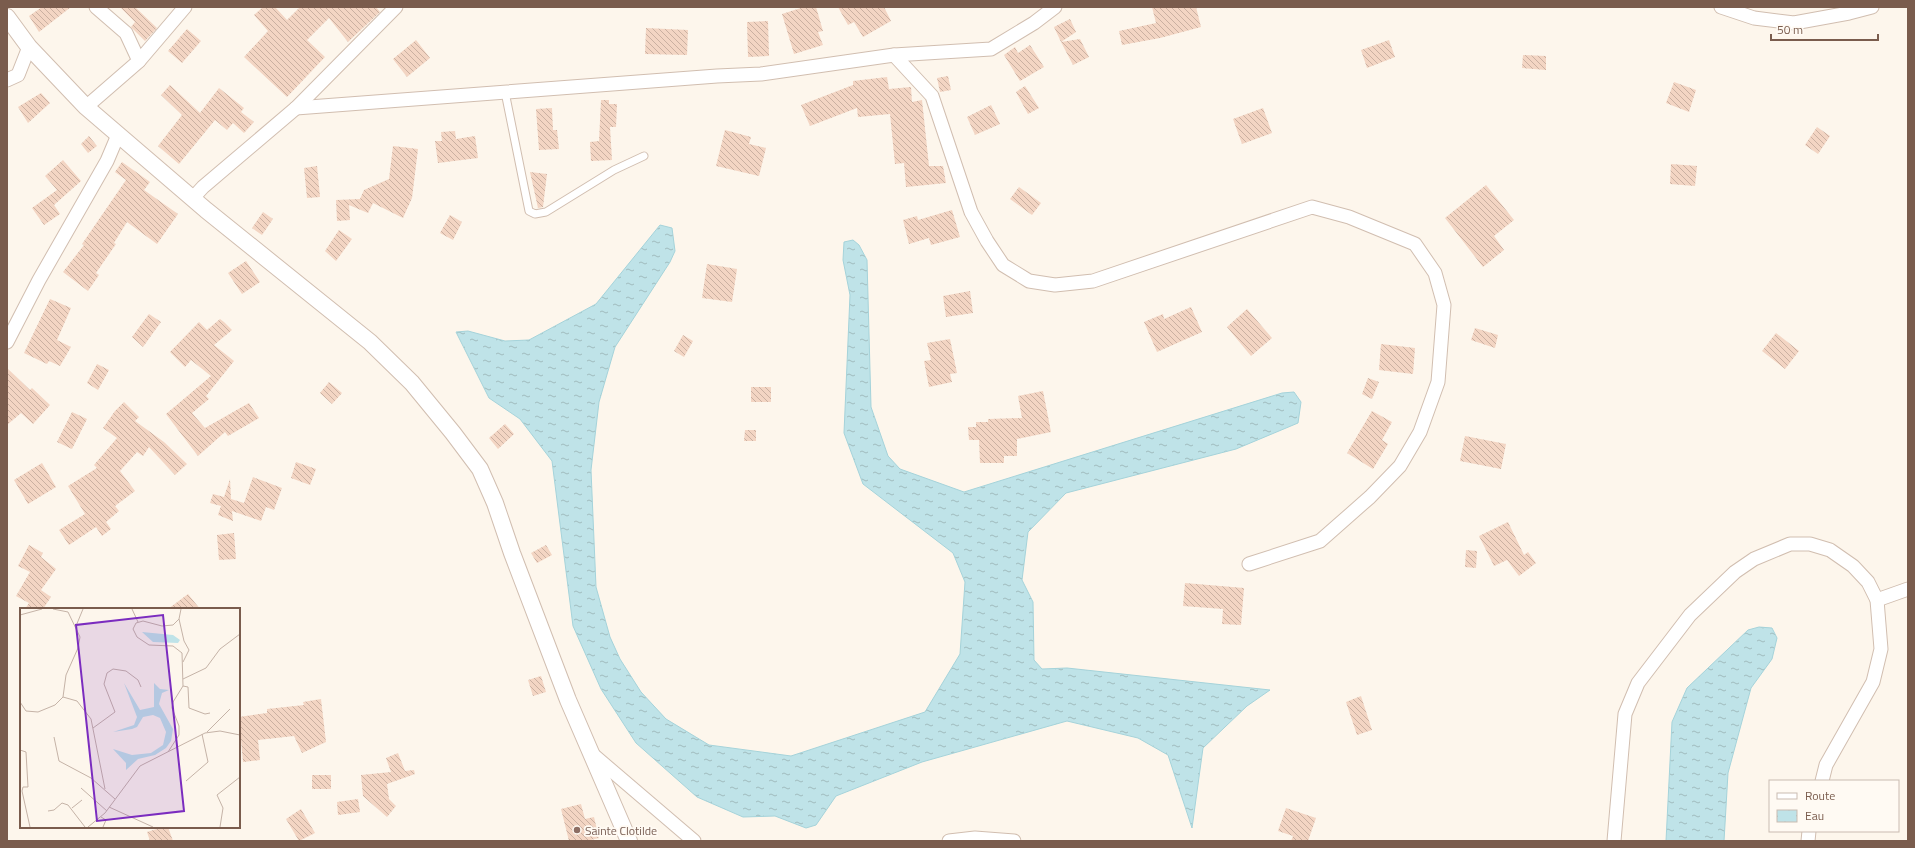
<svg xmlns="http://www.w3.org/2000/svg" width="1915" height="848" font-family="'Titillium Web',sans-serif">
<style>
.water{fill:url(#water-ripples);stroke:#a5d3da}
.building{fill:url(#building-back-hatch)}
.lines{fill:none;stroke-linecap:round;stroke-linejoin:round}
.service-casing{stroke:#d1beb0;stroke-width:9}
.minor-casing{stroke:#d1beb0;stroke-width:15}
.tertiary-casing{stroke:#d1beb0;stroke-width:18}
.service{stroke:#fff;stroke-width:7}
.minor{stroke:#fff;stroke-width:13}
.tertiary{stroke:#fff;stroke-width:16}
.education-dot{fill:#8d6e63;stroke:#fffaf3;stroke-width:1.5}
.labels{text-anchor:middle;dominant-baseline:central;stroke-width:3.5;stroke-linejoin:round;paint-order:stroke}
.education-label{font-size:12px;fill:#785e54;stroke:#fffaf3;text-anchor:start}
.inset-road{fill:none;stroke:#c5b3a7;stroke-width:1}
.view{fill:#7b2cbf;fill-opacity:0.15;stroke:#7b2cbf;stroke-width:2}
.inset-edge{fill:none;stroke:#7a5c4d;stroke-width:2}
</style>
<defs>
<pattern id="water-ripples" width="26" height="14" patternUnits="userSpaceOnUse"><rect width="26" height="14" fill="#bfe3e8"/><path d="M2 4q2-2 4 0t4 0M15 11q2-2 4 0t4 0" fill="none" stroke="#a0bbbe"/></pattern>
<pattern id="building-back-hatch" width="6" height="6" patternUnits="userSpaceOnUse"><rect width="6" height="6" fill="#f3d5c3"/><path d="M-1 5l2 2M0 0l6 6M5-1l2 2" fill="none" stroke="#cab0a1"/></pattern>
</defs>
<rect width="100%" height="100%" fill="#fdf6ec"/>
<g class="water">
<polygon points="660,225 672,228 675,251 670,262 615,347 599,402 591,470 596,587 610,637 620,659 641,692 666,719 709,745 791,756 925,712 960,654 965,582 953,553 863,484 844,433 850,295 843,260 844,242 853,240 859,245 867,260 871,407 888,456 900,469 964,492 1282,393 1294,392 1301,402 1298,423 1236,449 1066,493 1028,532 1022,580 1033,602 1034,660 1042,669 1067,668 1270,690 1247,706 1203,748 1192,828 1168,755 1138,738 1067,721 922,762 836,796 816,825 806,828 775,816 743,817 697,797 636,743 601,689 573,626 552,461 520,419 489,398 456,332 468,331 505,341 529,340 596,304"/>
<polygon points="1759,627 1772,628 1777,638 1772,659 1751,688 1728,773 1724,841 1666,841 1672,722 1687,688 1748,630"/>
</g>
<g class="building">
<polygon points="42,7 71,7 39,32 29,16"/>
<polygon points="120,7 135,7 157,28 145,41 131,27 135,22"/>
<polygon points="263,7 275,7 287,20 300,7 376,7 380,12 348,42 329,18 307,40 325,57 287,97 244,57 268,31 254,15"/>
<polygon points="804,7 816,7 823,31 818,32 823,45 794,54 782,14"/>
<polygon points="838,7 884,7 891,21 863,37 854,22 848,25"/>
<polygon points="1152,7 1196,7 1201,27 1160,38 1122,45 1119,31 1156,23"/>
<polygon points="1070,19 1076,32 1061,42 1054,27"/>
<polygon points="768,21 769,56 748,57 747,22"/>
<polygon points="646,28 688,30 687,55 645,54"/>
<polygon points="187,29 201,41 182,63 168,51"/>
<polygon points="1080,39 1089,57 1073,65 1061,42"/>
<polygon points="416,40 430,58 407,77 393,59"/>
<polygon points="1389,40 1395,57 1367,68 1361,50"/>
<polygon points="1030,45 1044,67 1020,81 1004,55 1015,47 1018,53"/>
<polygon points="1523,55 1546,56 1546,70 1522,68"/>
<polygon points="948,76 951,90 940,92 937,78"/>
<polygon points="887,77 889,89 911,87 912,102 922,100 929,166 943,166 946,183 906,187 904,163 895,164 890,114 858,117 857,108 810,126 801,105 853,85 853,81"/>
<polygon points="1674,82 1696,90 1689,112 1666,103"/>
<polygon points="170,85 200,113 219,88 244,108 241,112 254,122 244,133 233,123 227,130 215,120 179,164 158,146 182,115 161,95"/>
<polygon points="1025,86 1039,108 1028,114 1016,92"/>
<polygon points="41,93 50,103 28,123 18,107"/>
<polygon points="601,100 609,100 609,104 617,104 616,127 610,127 612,160 591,161 590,142 599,141"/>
<polygon points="991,105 1000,124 975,135 967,117"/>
<polygon points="552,108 553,130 557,130 559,149 539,150 536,109"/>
<polygon points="1263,108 1272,133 1242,144 1233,119"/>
<polygon points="1817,127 1830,136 1818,154 1805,145"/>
<polygon points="725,130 751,137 749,144 766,148 759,176 716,166"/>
<polygon points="455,131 456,139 475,136 478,158 438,163 435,141 442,141 441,132"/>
<polygon points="89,136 97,146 88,153 81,144"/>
<polygon points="393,146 418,149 412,198 403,218 373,203 368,213 349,205 350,220 337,221 336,200 360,199 364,190 389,179"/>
<polygon points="63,160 81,181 54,205 60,214 44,225 32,208 57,190 45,176"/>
<polygon points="122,162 150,182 144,190 178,214 157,244 127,222 114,243 116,244 96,273 99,275 88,291 63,272 84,245 82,244 126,180 115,172"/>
<polygon points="1671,164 1697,166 1695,186 1670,184"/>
<polygon points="317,166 320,197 307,198 304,168"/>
<polygon points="530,172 547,174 543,207 538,208"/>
<polygon points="1486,185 1514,220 1494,236 1504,250 1483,267 1445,218"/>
<polygon points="1019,187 1041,203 1032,215 1010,199"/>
<polygon points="952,210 960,237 931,245 929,238 909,244 903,220 917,216 918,220"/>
<polygon points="263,212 273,219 262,235 252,228"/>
<polygon points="450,215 462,222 453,240 440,233"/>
<polygon points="339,230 352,239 336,261 325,251"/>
<polygon points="246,261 260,282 242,294 228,273"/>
<polygon points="707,264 737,269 732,302 702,298"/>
<polygon points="970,291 973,313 946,317 943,296"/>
<polygon points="50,299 71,308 57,340 71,347 60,366 49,361 47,364 24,353"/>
<polygon points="1191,307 1202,332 1157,352 1144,322 1163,314 1164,319"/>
<polygon points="1247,309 1272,338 1251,356 1227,327"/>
<polygon points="149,314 161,322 143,347 132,337"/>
<polygon points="220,319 224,322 232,330 214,345 234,361 206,396 209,399 192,413 205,428 249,403 259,418 228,436 225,432 198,456 166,414 211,376 191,360 185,367 170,352 199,322 207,330"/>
<polygon points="1475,328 1498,335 1495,348 1471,340"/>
<polygon points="1776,333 1799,351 1785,369 1762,351"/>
<polygon points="683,335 693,341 684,357 674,351"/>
<polygon points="950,339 957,373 950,374 952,382 929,387 924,361 931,360 927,343"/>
<polygon points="1381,344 1415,348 1413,374 1379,370"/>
<polygon points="97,364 109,370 98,390 87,383"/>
<polygon points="7,368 30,390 32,388 50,405 33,424 21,413 7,425"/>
<polygon points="1368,378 1379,382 1372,399 1362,394"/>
<polygon points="329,382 342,393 332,404 320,393"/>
<rect x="751" y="387" width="20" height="15"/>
<polygon points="1043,391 1051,432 1017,439 1017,456 1004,456 1004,463 980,463 979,440 969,440 968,427 976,427 976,422 988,422 988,419 1022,418 1018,396"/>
<polygon points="124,402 139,417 135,421 164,442 187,464 175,475 149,447 143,456 137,452 120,471 135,491 115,506 119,511 106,522 111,529 102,536 96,527 69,545 59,530 85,514 68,486 97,468 94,465 117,438 103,428 115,411"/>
<polygon points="1372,411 1392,422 1382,440 1388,444 1373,469 1347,453"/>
<polygon points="72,412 87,419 72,449 57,442"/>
<polygon points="505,424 514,434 498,449 489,438"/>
<polygon points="745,430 756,430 756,441 744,441"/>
<polygon points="1465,436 1506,444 1501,469 1460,461"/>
<polygon points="296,462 316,469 310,485 291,478"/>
<polygon points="42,463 56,487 28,504 14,480"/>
<polygon points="253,477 282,488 274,510 266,507 261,521 232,511 233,521 218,515 221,506 210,503 213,494 224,497 230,479 231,499 244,503"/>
<polygon points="1508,522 1524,555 1528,552 1536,563 1519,576 1507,560 1494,566 1479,536"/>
<polygon points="234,533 236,559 219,560 217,535"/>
<polygon points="29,545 43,553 41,557 56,569 41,590 51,597 43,609 25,609 29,603 16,596 30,572 18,566"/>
<polygon points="546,545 552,555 537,563 531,553"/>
<polygon points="1466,550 1477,551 1476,568 1465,567"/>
<polygon points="1185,583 1244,588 1241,625 1222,624 1223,609 1183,606"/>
<polygon points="188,594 200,609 168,609"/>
<polygon points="541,676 546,692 533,696 528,680"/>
<polygon points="1361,696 1372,730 1357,735 1346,702"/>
<polygon points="321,699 326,742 302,753 294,736 258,740 260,760 243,762 239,717 267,713 267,709 304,705 303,702"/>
<polygon points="398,753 405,771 414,770 415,774 387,784 389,799 396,806 387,817 363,796 361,775 391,772 386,758"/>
<rect x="312" y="775" width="19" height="14"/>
<polygon points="358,799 360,812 338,815 337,802"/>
<polygon points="581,804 585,819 594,817 599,838 587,841 569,841 561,809"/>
<polygon points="1286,808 1316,818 1308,841 1291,841 1293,836 1278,831"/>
<polygon points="301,809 315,833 299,841 286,819"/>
<polygon points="163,827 168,827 173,841 150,841 147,832"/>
</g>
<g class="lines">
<defs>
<polyline id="service" points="505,92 529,211 535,214 546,212 614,170 644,156"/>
<g id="minor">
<polyline points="96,7 126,33 139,61"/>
<polyline points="1721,7 1754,18 1794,23 1849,13 1872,7"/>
<polyline points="894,55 932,96 971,212 987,241 1003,265 1029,281 1055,285 1093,281 1312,207 1349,217 1415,244 1435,273 1444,305 1438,382 1420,432 1400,466 1370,497 1320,541 1249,564"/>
<polyline points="7,80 18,75 29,47"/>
<polyline points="86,107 139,61 185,7"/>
<polyline points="296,108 717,76 761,74 894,55 991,49 1034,23 1055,7"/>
<polyline points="192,199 203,187 296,108 396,7"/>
<polyline points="7,342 39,280 107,161 118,135"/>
<polyline points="1877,600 1908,589"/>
<polyline points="591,753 694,841"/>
<polyline points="949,841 975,838 1014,841"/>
<polyline points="1614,841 1625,714 1638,683 1690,615 1735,572 1754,559 1790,544 1810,544 1830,550 1853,566 1868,582 1877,600 1881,649 1873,682 1826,765 1822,781"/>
<polyline points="1808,841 1809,831"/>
</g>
<polyline id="tertiary" points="7,17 29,47 86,107 206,210 370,342 412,383 453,433 480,469 495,503 512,553 568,700 629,841"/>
</defs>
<use href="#service" class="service-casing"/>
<use href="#minor" class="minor-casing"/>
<use href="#tertiary" class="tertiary-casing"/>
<use href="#service" class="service"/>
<use href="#minor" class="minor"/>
<use href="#tertiary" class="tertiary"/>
</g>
<circle class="education-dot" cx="577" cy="830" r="4"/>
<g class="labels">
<g class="education-label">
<text x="585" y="830">Sainte Clotilde</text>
</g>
</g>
<g transform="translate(20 608)">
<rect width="220" height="220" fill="#fdf6ec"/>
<path d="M122 24 153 27 160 32 158 35 133 34ZM104 75 120 102 134 99V75L140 81 149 82 142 85 139 96 153 121 151 133 146 140 135 147 118 151 106 162V155L93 141 112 147 131 145 143 137 146 124 140 110 133 107 123 109 117 119 112 121 93 124 114 117 117 109Z" fill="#bfe3e8"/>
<path class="inset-road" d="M33 1 48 4 60 29 58 40 46 67 43 89M112 1 118 14M0 7 22 1M159 11 164 33 169 42 163 54M56 18 63 1M163 71 186 60 200 41 220 26M163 78 168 79 169 100 185 106 190 105M0 94 6 103 18 104 35 97 43 89 57 93 71 111 85 181M73 120 95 104 84 76 87 65 93 61 106 63 118 72 121 79M187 124 210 101M34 129 39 153 71 170 95 191M0 142 6 144 8 179H3L2 183 10 219M148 144 159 127V118L152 100 153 94 163 78 162 45 153 38 129 37 117 29 113 21 116 15 123 13 142 18 153 17 159 11 161 1M166 173 188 154 182 126M61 180 87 203M89 199 133 219M52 200 62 192M28 203 34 202 42 195 48 197 65 219M81 209 86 212 83 219M68 219 85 205 120 158 185 125 200 123 220 127M200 219 203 200 197 187 220 169"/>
<path class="view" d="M143 7 164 203 77 213 56 17Z"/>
<rect width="220" height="220" class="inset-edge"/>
</g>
<rect width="1915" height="848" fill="none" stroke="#7a5c4d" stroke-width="16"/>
<rect x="1769" y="780" width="130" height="52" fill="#fffaf3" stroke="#cabbb1"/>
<rect x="1777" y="793" width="20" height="6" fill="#ffffff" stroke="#cabbb1"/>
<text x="1805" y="800" font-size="12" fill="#7a5c4d">Route</text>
<rect x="1777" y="810" width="20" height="12" fill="url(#water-ripples)" stroke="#cabbb1"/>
<text x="1805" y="820" font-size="12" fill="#7a5c4d">Eau</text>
<path d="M1771 34v6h107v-6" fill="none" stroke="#7a5c4d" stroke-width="2"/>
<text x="1777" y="34" font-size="12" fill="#7a5c4d" stroke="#fffaf3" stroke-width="3" paint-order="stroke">50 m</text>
</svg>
